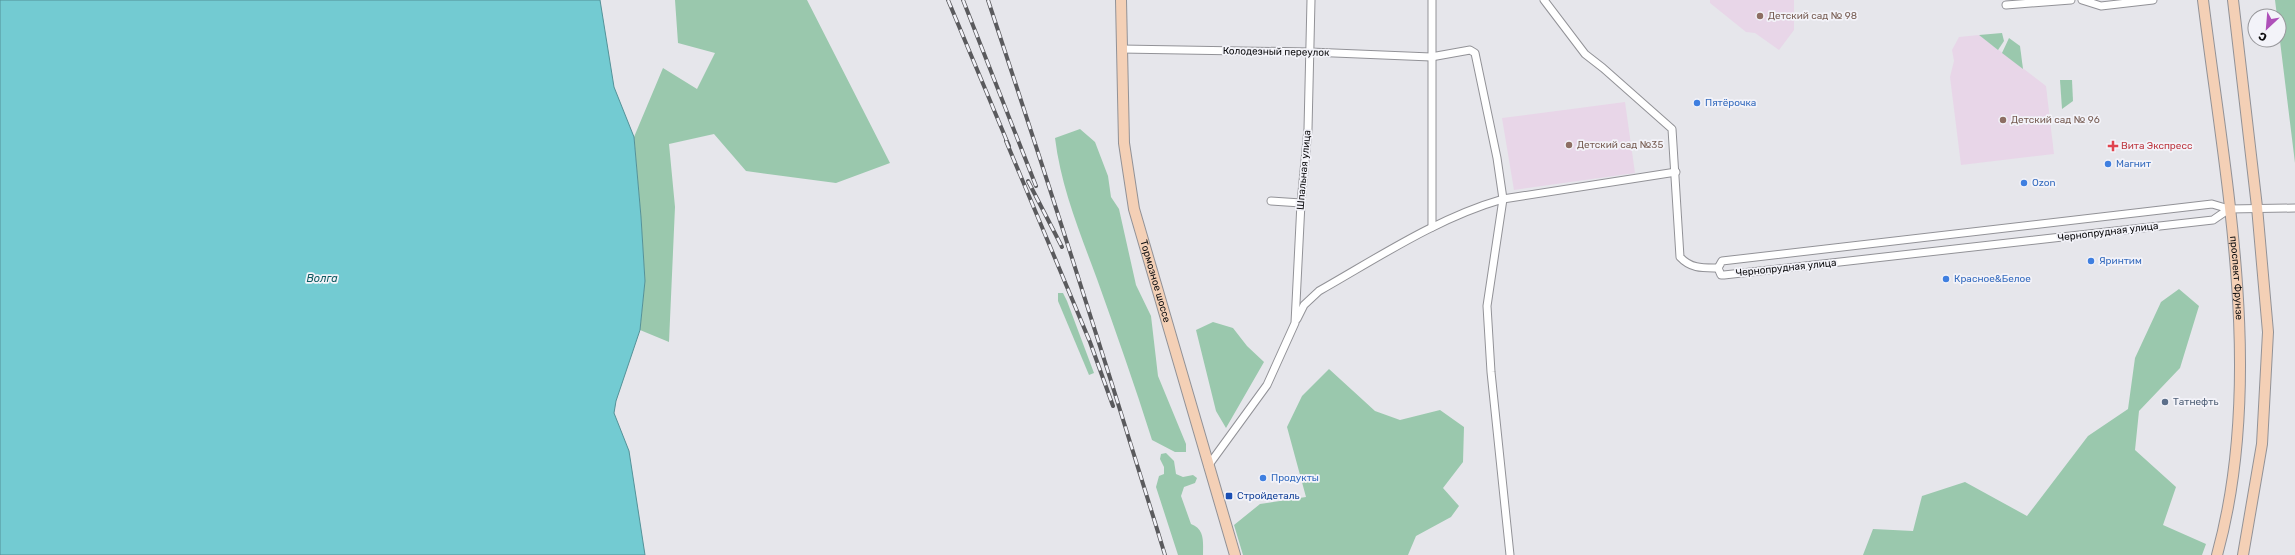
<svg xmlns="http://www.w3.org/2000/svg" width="2295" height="555" font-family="Rubik,sans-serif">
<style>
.education{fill:#e8d6e8}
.green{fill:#9ac8ad}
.water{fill:#73cbd2;stroke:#549298}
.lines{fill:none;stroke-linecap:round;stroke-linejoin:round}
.street-casing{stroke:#929297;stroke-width:9}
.secondary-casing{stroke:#929297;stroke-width:12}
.street{stroke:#fff;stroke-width:7}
.secondary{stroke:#f4d0b6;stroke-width:10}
.rail-casing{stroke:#5a5a5d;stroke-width:4}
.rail{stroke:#f3f3f9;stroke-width:2.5;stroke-dasharray:8;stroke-linecap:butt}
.education-dot{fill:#8d6e63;stroke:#f3f3f9;stroke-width:1.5}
.shop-dot{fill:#3f7fe0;stroke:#f3f3f9;stroke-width:1.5}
.health-dot{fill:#e0444e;stroke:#f3f3f9;stroke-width:1.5}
.service-dot{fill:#5c6f8a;stroke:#f3f3f9;stroke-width:1.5}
.transit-dot{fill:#1a4fb4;stroke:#f3f3f9;stroke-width:1.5}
.labels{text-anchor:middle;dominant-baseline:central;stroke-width:3.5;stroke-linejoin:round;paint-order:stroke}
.education-label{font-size:10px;fill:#785e54;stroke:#f3f3f9;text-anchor:start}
.street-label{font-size:10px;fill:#0d0d0f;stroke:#f3f3f9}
.shop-label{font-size:10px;fill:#366cbe;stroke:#f3f3f9;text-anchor:start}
.health-label{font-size:10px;fill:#be3a42;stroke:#f3f3f9;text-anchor:start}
.service-label{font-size:10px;fill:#4e5e75;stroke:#f3f3f9;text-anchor:start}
.transit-label{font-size:10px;fill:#164399;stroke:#f3f3f9;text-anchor:start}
.water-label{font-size:11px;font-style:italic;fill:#0d5b60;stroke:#f3f3f9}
</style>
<rect width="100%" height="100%" fill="#e6e6eb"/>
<g class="education">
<polygon points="1710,0 1794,0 1794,30 1779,50 1755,33 1746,32 1710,3"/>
<polygon points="1979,35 2046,86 2054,154 1961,165 1950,77 1954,61 1952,50 1959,37"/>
<polygon points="1625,102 1635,173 1514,190 1502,118"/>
</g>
<g class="green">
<polygon points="675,0 807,0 890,163 836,183 746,171 714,134 669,144 675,207 669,342 640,330 645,281 641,217 634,137 663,68 697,89 715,53 678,43"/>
<polygon points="2275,0 2295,0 2295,163 2279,33 2279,16 2277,16"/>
<polygon points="2002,33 2004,41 1998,50 1979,35"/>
<polygon points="2009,38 2020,46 2023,69 2002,53"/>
<polygon points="2060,80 2072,80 2073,101 2062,109"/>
<path d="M1080 129 1095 142 1108 176 1111 197 1119 209 1136 285 1151 316 1158 376 1186 444V452H1175L1152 440C1135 386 1116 332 1097 279 1080 233 1061 187 1055 138Z"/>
<polygon points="2179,289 2199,306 2180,368 2139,411 2135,450 2176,487 2163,525 2206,544 2202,555 1863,555 1873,529 1913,531 1922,496 1965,482 2027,516 2088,436 2128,409 2135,358 2161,302"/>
<polygon points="1058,293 1063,293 1067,301 1094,373 1089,375 1058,301"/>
<polygon points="1213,322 1233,328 1247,346 1264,362 1226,428 1216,411 1196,330"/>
<polygon points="1329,369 1375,411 1400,420 1440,410 1464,427 1463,462 1443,488 1459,506 1451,517 1416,536 1408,555 1243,555 1234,525 1260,504 1306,497 1287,427 1302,396"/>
<path d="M1166 453 1174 461 1176 474 1183 477 1193 475 1197 478 1195 483 1184 487 1181 496 1191 524C1205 529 1203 542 1203 555H1178L1156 487 1159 476 1164 474V467L1160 459 1161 454Z"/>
</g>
<polygon class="water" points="0,0 600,0 614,87 634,137 641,217 645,281 640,330 616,401 614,413 629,451 645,555 0,555"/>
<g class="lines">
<defs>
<g id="street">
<path d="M1544 0 1585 54 1603 68 1672 129 1680 257C1691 269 1703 268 1718 268"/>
<polyline points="2082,0 2101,6 2153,0"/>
<polyline points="2006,5 2071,0"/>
<polyline points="1121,49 1310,52 1431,57 1470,50 1475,53 1497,158 1503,199 1487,306 1491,372 1510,555"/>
<polyline points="1271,201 1301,203"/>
<polyline points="2229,209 2213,220 1724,275 1721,275 1718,268 1722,261 2212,204 2229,209 2295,208"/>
<polyline points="1432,227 1432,0"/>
<path d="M1297 319 1304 305 1319 291C1379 257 1437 218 1503 199L1676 172"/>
<polyline points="1208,466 1267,385 1295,323 1301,203 1308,129 1311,0"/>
</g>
<g id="secondary">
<path id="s1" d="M1121 0 1124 143 1134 209 1235 555"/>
<path id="s2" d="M2203 0C2225 179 2266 378 2217 555"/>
<polyline points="2233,0 2257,207 2268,332 2262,444 2243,555"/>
</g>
</defs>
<use href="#street" class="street-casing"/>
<use href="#secondary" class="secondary-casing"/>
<use href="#street" class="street"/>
<use href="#secondary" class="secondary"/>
<defs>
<g id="rail">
<polyline points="948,0 1009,146"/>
<polyline points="963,0 1036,186"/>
<path d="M988 0C1049 184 1108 369 1165 555"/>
<polyline points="1006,141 1090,342 1113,406"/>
<polyline points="1028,181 1062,247"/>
</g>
</defs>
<use href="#rail" class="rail-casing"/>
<use href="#rail" class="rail"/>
</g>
<g class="education-dot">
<circle cx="1760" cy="16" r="4"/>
<circle cx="2003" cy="120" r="4"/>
<circle cx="1569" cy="145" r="4"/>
</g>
<g class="shop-dot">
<circle cx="1697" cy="103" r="4"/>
<circle cx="2108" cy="164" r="4"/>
<circle cx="2024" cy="183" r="4"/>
<circle cx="2091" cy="261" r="4"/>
<circle cx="1946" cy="279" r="4"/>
<circle cx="1263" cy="478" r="4"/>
</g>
<path class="health-dot" d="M2111 140h4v4h4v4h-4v4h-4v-4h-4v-4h4z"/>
<circle class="service-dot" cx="2165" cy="402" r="4"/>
<rect class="transit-dot" x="1225" y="492" width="8" height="8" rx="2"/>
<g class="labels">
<g class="education-label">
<text x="1768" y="16">Детский сад № 98</text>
<text x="2011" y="120">Детский сад № 96</text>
<text x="1577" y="145">Детский сад №35</text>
</g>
<g class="street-label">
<text transform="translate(1276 52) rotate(1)">Колодезный переулок</text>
<text transform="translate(1304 170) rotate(-85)">Шпальная улица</text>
<text transform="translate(2108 232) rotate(-7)">Чернопрудная улица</text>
<text transform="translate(1786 268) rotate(-6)">Чернопрудная улица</text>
<text stroke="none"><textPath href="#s2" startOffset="280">проспект Фрунзе</textPath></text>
<text stroke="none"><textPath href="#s1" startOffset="285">Тормозное шоссе</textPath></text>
</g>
<g class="shop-label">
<text x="1705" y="103">Пятёрочка</text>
<text x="2116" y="164">Магнит</text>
<text x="2032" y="183">Ozon</text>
<text x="2099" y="261">Яринтим</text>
<text x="1954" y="279">Красное&amp;Белое</text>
<text x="1271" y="478">Продукты</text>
</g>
<g class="health-label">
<text x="2121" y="146">Вита Экспресс</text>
</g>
<g class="service-label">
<text x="2173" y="402">Татнефть</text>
</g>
<g class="transit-label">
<text x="1237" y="496">Стройдеталь</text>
</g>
<g class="water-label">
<text x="322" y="278">Волга</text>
</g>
</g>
<g transform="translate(2267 28) rotate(206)"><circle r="19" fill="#f3f3f9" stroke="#97979b"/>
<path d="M0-3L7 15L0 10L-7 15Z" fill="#ae50b9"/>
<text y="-6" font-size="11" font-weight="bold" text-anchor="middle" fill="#0d0d0f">С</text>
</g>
</svg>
